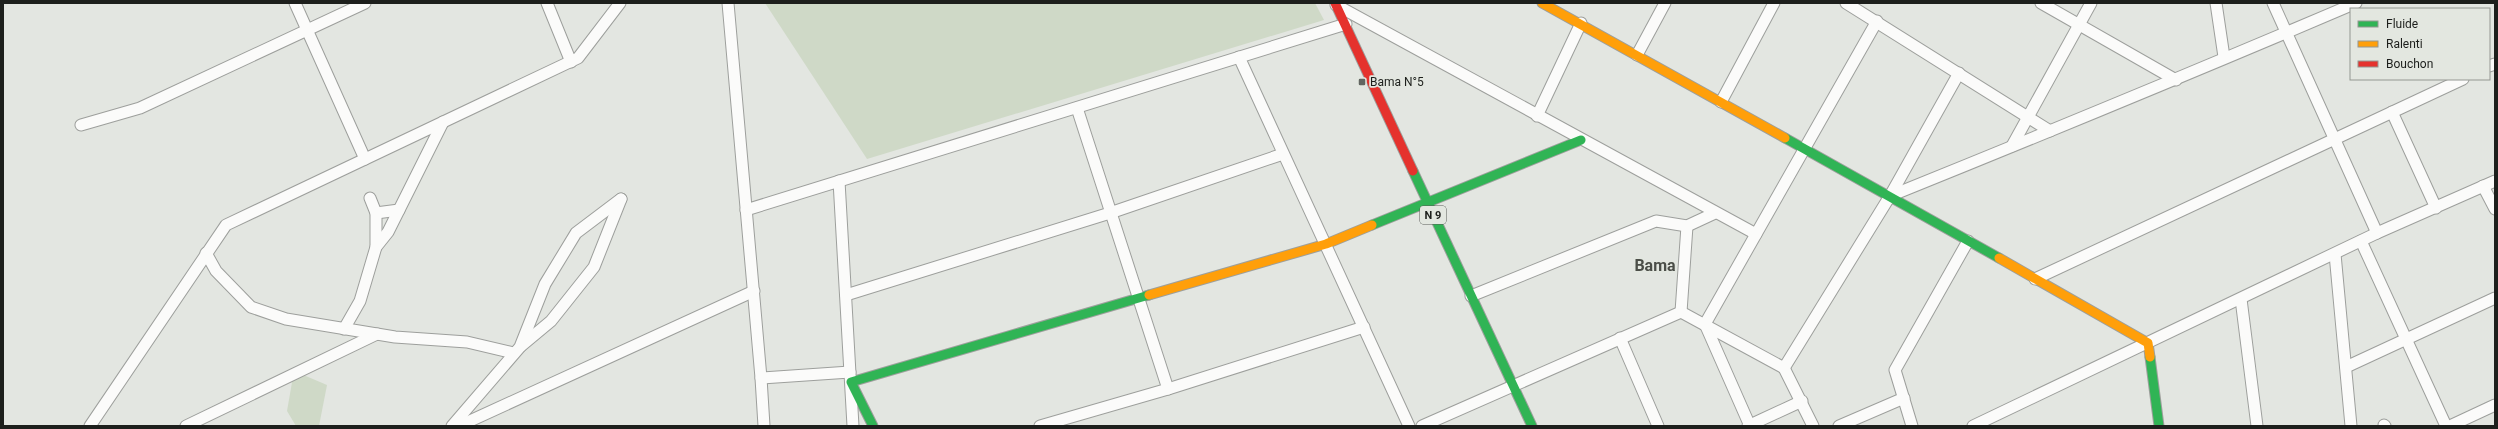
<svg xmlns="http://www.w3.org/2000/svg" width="2498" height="429" font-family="Roboto,sans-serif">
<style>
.green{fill:#cfd9c7}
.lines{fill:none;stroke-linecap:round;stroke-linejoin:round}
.street-casing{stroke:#9d9f9c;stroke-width:13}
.fast-casing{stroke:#9d9f9c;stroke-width:11}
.slow-casing{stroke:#9d9f9c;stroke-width:11}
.jam-casing{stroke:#9d9f9c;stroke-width:11}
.street{stroke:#fbfbfa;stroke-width:11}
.fast{stroke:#30b455;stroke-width:9}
.slow{stroke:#ff9f0a;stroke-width:9}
.jam{stroke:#e5322d;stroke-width:9}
.poi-dot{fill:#626561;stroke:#e3e7e0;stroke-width:1.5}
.labels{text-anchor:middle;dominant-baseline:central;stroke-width:3.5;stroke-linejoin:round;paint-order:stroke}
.shield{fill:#e3e7e0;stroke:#585b57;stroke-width:1}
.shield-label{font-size:11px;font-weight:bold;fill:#1d1f1c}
.poi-label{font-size:12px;fill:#1d1f1c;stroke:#e3e7e0;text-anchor:start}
.district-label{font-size:16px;font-weight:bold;fill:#4b4e48;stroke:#e3e7e0}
</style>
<rect width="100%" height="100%" fill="#e3e6e1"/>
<g class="green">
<polygon points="765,3 1315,3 1324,20 867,159"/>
<polygon points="294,371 327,385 319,426 296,426 287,411"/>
</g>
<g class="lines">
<defs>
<g id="street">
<polyline points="295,3 365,159"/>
<polyline points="547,3 571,62"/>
<polyline points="728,3 761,378 764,426"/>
<polyline points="1846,3 2050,131"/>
<polyline points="2041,3 2176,80"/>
<polyline points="2216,3 2224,57"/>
<polyline points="2273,3 2377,233"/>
<polyline points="1336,5 1756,234"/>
<polyline points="1637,55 1665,3"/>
<polyline points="1239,57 1409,426"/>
<polyline points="2489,66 2495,64"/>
<polyline points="1721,102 1774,3"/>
<polyline points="1077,108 1168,389"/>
<polyline points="2392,112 2436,208"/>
<polyline points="1537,116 1581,23"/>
<polyline points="81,125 140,108 365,3"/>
<polyline points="2012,146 2091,3"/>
<polyline points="839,181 853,426"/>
<polyline points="2483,186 2495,209"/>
<path d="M1890 196C2046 133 2201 69 2356 3"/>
<polyline points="746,210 1346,24"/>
<polyline points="376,213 399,210"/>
<polyline points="2361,241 2446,426"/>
<polyline points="376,247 388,232 443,122"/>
<polyline points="206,253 216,271 251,307 286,319 395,337 467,342 514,353"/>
<polyline points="2335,254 2351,426"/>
<polyline points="2035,279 2463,79"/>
<polyline points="846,295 1110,213 1283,154"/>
<polyline points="1471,296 1656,221 1687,226 1715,213"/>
<polyline points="2241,299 2257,426"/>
<polyline points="1681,312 1784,368 1813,426"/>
<polyline points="1681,312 1687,226"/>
<polyline points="344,329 360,301 376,247 376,213 370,198"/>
<polyline points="1620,338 1658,426"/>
<polyline points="521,346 551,321 594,267 621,199"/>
<polyline points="2346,367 2495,298"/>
<polyline points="1784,368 1890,196 1959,73"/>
<polyline points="761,378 850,372"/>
<polyline points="2384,425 2385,426"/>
<polyline points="90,426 226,225 578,58 620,3"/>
<polyline points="186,426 377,334"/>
<polyline points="452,426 520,347 545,284 576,233 621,199"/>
<polyline points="459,426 754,291"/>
<polyline points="1040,426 1168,389 1364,327"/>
<polyline points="1422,426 1681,312"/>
<polyline points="1748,426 1802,401"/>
<polyline points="1750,426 1705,324 1877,21"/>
<polyline points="1839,426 1904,398"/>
<polyline points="1912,426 1895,370 1968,241"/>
<polyline points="1973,426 2377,233 2495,181"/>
<polyline points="2450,426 2495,405"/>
</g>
<g id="fast">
<polyline points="1785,138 1999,258"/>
<polyline points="1413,171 1532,426"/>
<polyline points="1372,225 1581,140"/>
<polyline points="2150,357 2159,426"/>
<polyline points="873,426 851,382 1149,295"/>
</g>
<g id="slow">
<polyline points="1542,3 1785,138"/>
<polyline points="1999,258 2148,343 2150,357"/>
<polyline points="1149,295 1326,244 1372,225"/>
</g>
<polyline id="jam" points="1335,3 1413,171"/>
</defs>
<use href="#street" class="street-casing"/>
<use href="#fast" class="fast-casing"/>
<use href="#slow" class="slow-casing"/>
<use href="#jam" class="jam-casing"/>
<use href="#street" class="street"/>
<use href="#fast" class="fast"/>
<use href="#slow" class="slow"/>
<use href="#jam" class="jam"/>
</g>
<rect class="poi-dot" x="1358" y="78" width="8" height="8" rx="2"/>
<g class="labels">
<rect class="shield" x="1420" y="206" width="26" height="18" rx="3"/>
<g class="shield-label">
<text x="1433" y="215">N 9</text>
</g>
<g class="poi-label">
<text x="1370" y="82">Bama N°5</text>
</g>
<g class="district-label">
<text x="1655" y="265">Bama</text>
</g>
</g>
<rect width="2498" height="429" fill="none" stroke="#1d1f1c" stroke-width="8"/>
<rect x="2350" y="8" width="140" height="72" fill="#e3e7e0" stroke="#949792"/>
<rect x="2358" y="21" width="20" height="6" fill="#30b455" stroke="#949792"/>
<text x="2386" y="28" font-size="12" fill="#1d1f1c">Fluide</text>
<rect x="2358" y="41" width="20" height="6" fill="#ff9f0a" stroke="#949792"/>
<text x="2386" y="48" font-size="12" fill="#1d1f1c">Ralenti</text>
<rect x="2358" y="61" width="20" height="6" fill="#e5322d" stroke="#949792"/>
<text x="2386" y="68" font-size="12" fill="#1d1f1c">Bouchon</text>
</svg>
